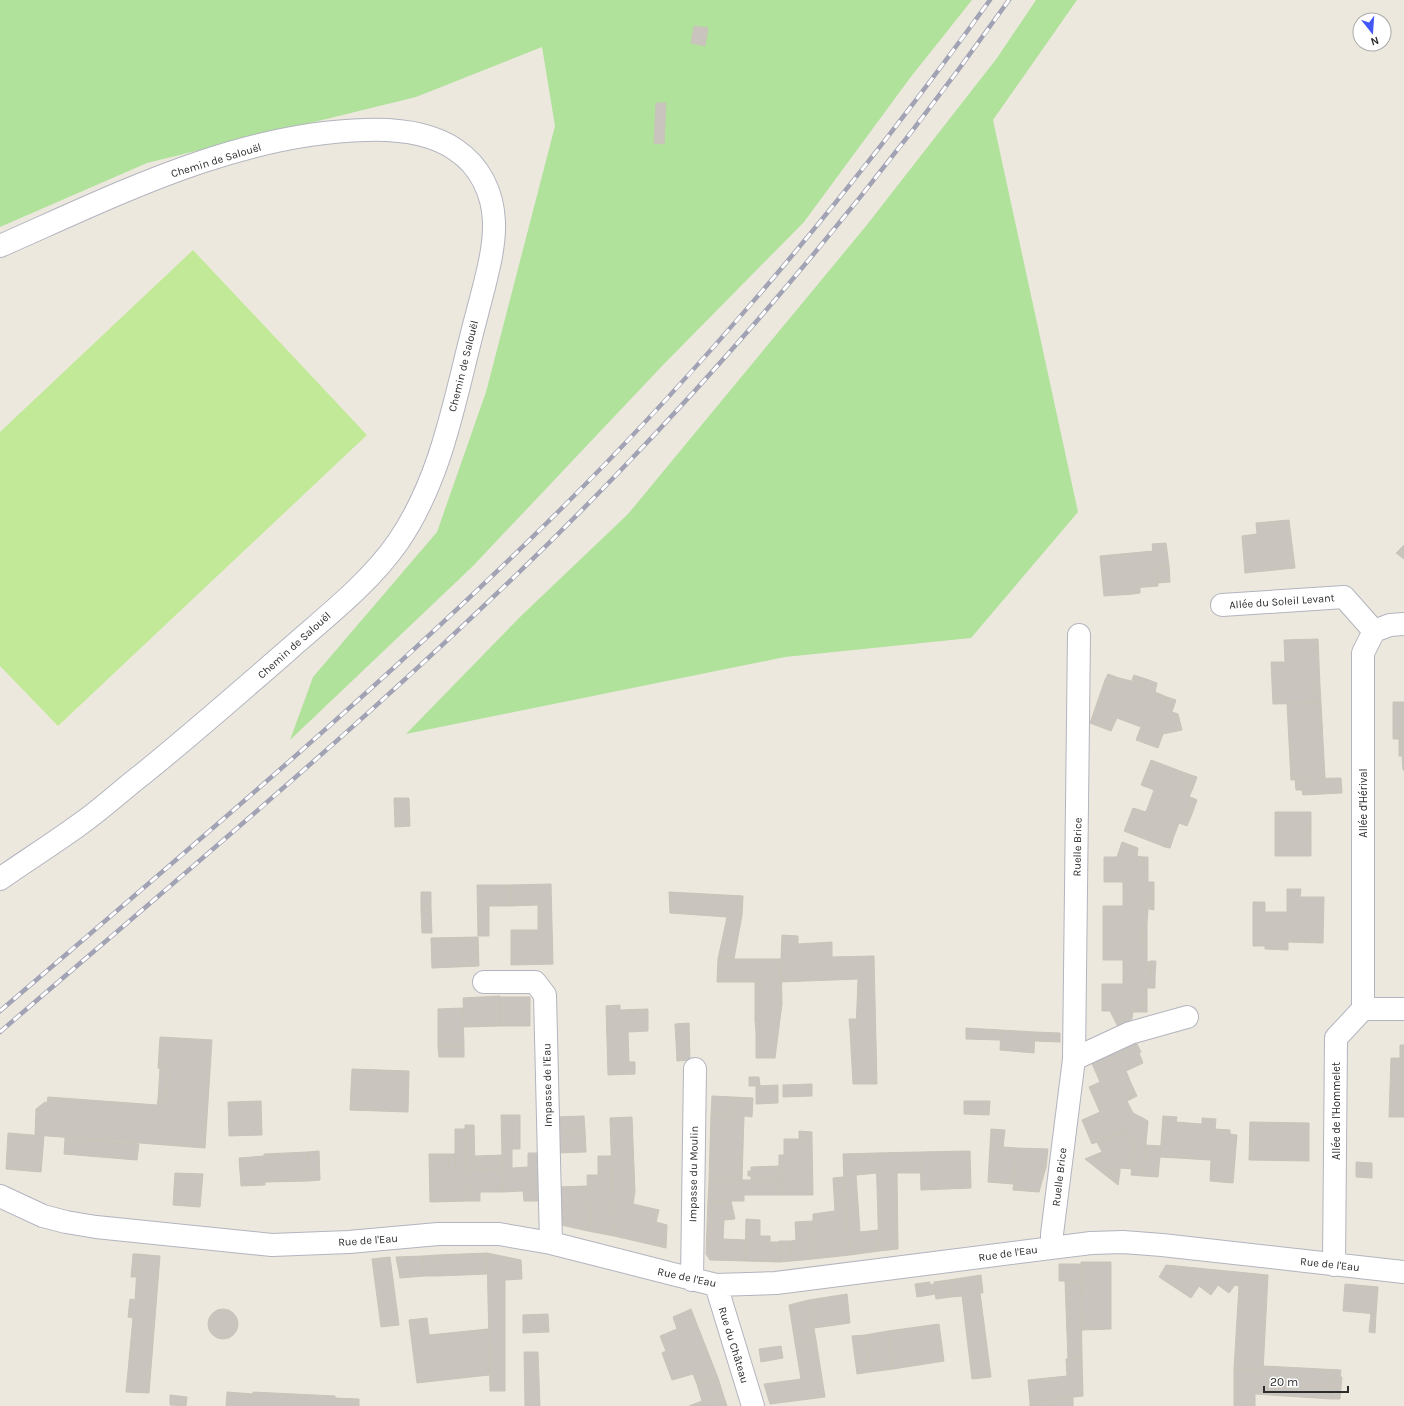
<svg xmlns="http://www.w3.org/2000/svg" width="1404" height="1406" font-family="Karla,sans-serif">
  <style>
    .green { fill: #b0e29c }
    .pitch { fill: #c2e998 }
    .building { fill: #c9c4be; stroke: #c9c4b8 }
    .lines { fill: none; stroke-linecap: round; stroke-linejoin: round }
    .minor-casing { stroke: #b2b4bf; stroke-width: 24 }
    .minor { stroke: #fff; stroke-width: 22 }
    .rail-casing { stroke: #a1a3b5; stroke-width: 4.5 }
    .rail { stroke: #fff; stroke-width: 3; stroke-dasharray: 9; stroke-linecap: butt }
    .labels { text-anchor: middle; stroke-width: 4; stroke-linejoin: round; paint-order: stroke }
    .street-label { font-size: 11px; fill: #2c2c2c; stroke: #fff }
  </style>
  <rect width="100%" height="100%" fill="#ede8de"/>
  <path class="green" d="M 0,0 L 972,0 L 910,78 L 804,222 L 663,365 L 473,566 L 290,740 L 313,677 L 437,532 L 486,392 L 555,126 L 542,47 L 416,97 L 147,163 L 0,227 Z
    M 1036,0 L 1077,0 L 993,120 L 1078,512 L 971,638 L 785,657 L 406,734 L 521,616 L 628,514 L 866,226 L 997,58 Z"/>
  <path class="pitch" d="M 193,250 L 367,435 L 58,726 L 0,666 L 0,432 Z"/>
  <path class="building" d="M 694,26 L 708,28 L 705,46 L 691,43 Z
    M 656,103 L 666,103 L 664,144 L 654,143 Z
    M 1289,520 L 1295,568 L 1245,573 L 1242,536 L 1257,534 L 1256,523 Z
    M 1166,543 L 1169,566 L 1156,567 L 1158,586 L 1132,588 L 1133,594 L 1104,596 L 1100,556 L 1153,551 L 1152,544 Z
    M 1404,545 L 1404,559 L 1396,553 Z
    M 1169,566 L 1170,582 L 1158,583 L 1156,567 Z
    M 1132,588 L 1140,588 L 1140,593 L 1133,594 Z
    M 1318,639 L 1320,686 L 1316,687 L 1317,703 L 1273,704 L 1271,662 L 1285,662 L 1284,640 Z
    M 1108,674 L 1119,678 L 1117,684 L 1105,680 Z
    M 1134,675 L 1146,679 L 1144,684 L 1132,680 Z
    M 1119,678 L 1144,684 L 1146,679 L 1157,683 L 1155,692 L 1167,697 L 1165,702 L 1174,706 L 1172,712 L 1178,714 L 1182,730 L 1163,734 L 1158,748 L 1136,740 L 1141,727 L 1117,718 L 1111,731 L 1090,723 L 1105,680 L 1117,684 Z
    M 1320,686 L 1321,703 L 1317,703 L 1316,687 Z
    M 1167,697 L 1176,700 L 1174,706 L 1165,702 Z
    M 1393,702 L 1404,702 L 1404,756 L 1399,756 L 1399,731 L 1393,731 Z
    M 1321,703 L 1325,778 L 1291,780 L 1287,704 Z
    M 1393,731 L 1399,731 L 1399,739 L 1393,739 Z
    M 1402,756 L 1404,756 L 1404,770 L 1403,770 Z
    M 1151,760 L 1191,775 L 1187,786 L 1193,788 L 1189,797 L 1193,798 L 1188,813 L 1192,814 L 1187,826 L 1179,823 L 1174,836 L 1170,833 L 1165,847 L 1124,831 L 1133,808 L 1146,812 L 1154,790 L 1141,785 Z
    M 1191,775 L 1197,777 L 1193,788 L 1187,786 Z
    M 1341,778 L 1342,793 L 1303,795 L 1302,790 L 1296,790 L 1295,779 Z
    M 394,798 L 409,798 L 410,826 L 395,827 Z
    M 1193,798 L 1197,800 L 1192,814 L 1188,813 Z
    M 1275,812 L 1311,812 L 1311,831 L 1307,831 L 1307,840 L 1311,840 L 1311,856 L 1275,856 Z
    M 1307,831 L 1311,831 L 1311,840 L 1307,840 Z
    M 1170,833 L 1174,836 L 1170,848 L 1165,847 Z
    M 1122,842 L 1138,848 L 1137,856 L 1143,857 L 1143,866 L 1148,867 L 1148,882 L 1154,882 L 1154,896 L 1149,896 L 1147,923 L 1143,923 L 1142,947 L 1147,947 L 1147,962 L 1151,961 L 1151,976 L 1155,976 L 1155,988 L 1147,988 L 1147,1001 L 1142,1001 L 1141,1012 L 1133,1012 L 1132,1019 L 1118,1027 L 1110,1011 L 1102,1011 L 1102,984 L 1123,984 L 1123,960 L 1103,960 L 1103,906 L 1123,906 L 1123,882 L 1104,882 L 1104,857 L 1117,857 Z
    M 1143,857 L 1148,857 L 1148,867 L 1143,866 Z
    M 551,884 L 553,964 L 511,965 L 511,930 L 538,930 L 538,905 L 511,906 L 510,885 Z
    M 477,885 L 510,885 L 511,906 L 489,906 L 489,936 L 478,936 Z
    M 1287,889 L 1301,889 L 1300,897 L 1324,897 L 1323,943 L 1288,942 L 1288,950 L 1265,949 L 1265,946 L 1253,946 L 1253,902 L 1265,902 L 1265,912 L 1287,912 Z
    M 421,892 L 431,892 L 431,908 L 421,909 Z
    M 669,892 L 743,896 L 742,915 L 734,959 L 718,959 L 727,917 L 670,913 Z
    M 1149,896 L 1154,896 L 1154,910 L 1149,909 Z
    M 431,908 L 432,933 L 422,933 L 421,909 Z
    M 1143,923 L 1147,923 L 1147,936 L 1143,937 Z
    M 782,935 L 798,936 L 798,944 L 832,942 L 832,957 L 874,956 L 877,1084 L 853,1084 L 850,1030 L 856,1030 L 858,979 L 780,982 Z
    M 1147,936 L 1147,947 L 1142,947 L 1143,937 Z
    M 478,937 L 479,966 L 432,968 L 431,938 Z
    M 718,959 L 781,959 L 782,1004 L 775,1058 L 756,1058 L 756,1033 L 760,1033 L 760,1020 L 755,1020 L 755,990 L 761,989 L 761,982 L 717,982 Z
    M 1151,961 L 1156,961 L 1155,976 L 1151,976 Z
    M 755,982 L 761,982 L 761,989 L 755,990 Z
    M 500,996 L 500,1026 L 464,1027 L 463,998 Z
    M 500,997 L 530,997 L 530,1026 L 500,1026 Z
    M 1142,1001 L 1147,1001 L 1147,1012 L 1141,1012 Z
    M 620,1005 L 620,1010 L 648,1009 L 648,1031 L 628,1032 L 629,1062 L 635,1062 L 635,1074 L 608,1075 L 606,1006 Z
    M 463,1008 L 464,1046 L 438,1047 L 438,1009 Z
    M 849,1019 L 857,1019 L 856,1030 L 850,1030 Z
    M 755,1020 L 760,1020 L 760,1033 L 756,1033 Z
    M 689,1023 L 690,1060 L 677,1061 L 675,1024 Z
    M 966,1028 L 1001,1030 L 1000,1040 L 966,1039 Z
    M 1001,1030 L 1035,1032 L 1034,1053 L 1000,1050 Z
    M 1035,1032 L 1060,1033 L 1060,1042 L 1035,1041 Z
    M 160,1037 L 212,1040 L 205,1148 L 35,1135 L 36,1109 L 45,1102 L 47,1103 L 48,1097 L 157,1105 L 158,1100 L 166,1101 L 169,1069 L 158,1068 Z
    M 1134,1038 L 1141,1052 L 1139,1053 L 1143,1063 L 1126,1071 L 1131,1083 L 1125,1086 L 1131,1099 L 1127,1101 L 1133,1113 L 1141,1117 L 1135,1127 L 1092,1144 L 1082,1120 L 1100,1112 L 1089,1087 L 1100,1082 L 1090,1059 Z
    M 1400,1045 L 1404,1045 L 1404,1117 L 1389,1117 L 1391,1058 L 1400,1058 Z
    M 464,1046 L 464,1057 L 439,1057 L 438,1047 Z
    M 160,1068 L 169,1069 L 166,1101 L 158,1100 Z
    M 352,1069 L 409,1071 L 408,1112 L 350,1110 Z
    M 749,1077 L 759,1077 L 760,1086 L 749,1086 Z
    M 1131,1083 L 1137,1096 L 1131,1099 L 1125,1086 Z
    M 812,1084 L 812,1096 L 783,1097 L 783,1085 Z
    M 778,1085 L 778,1103 L 756,1104 L 756,1086 Z
    M 712,1096 L 733,1097 L 732,1115 L 711,1114 Z
    M 733,1097 L 753,1098 L 752,1117 L 744,1116 L 742,1180 L 709,1180 L 711,1114 L 732,1115 Z
    M 261,1101 L 262,1135 L 229,1136 L 228,1102 Z
    M 964,1101 L 990,1101 L 989,1115 L 964,1114 Z
    M 501,1115 L 512,1115 L 512,1168 L 528,1167 L 528,1153 L 537,1153 L 538,1201 L 524,1201 L 523,1191 L 503,1192 Z
    M 512,1115 L 520,1115 L 520,1149 L 512,1149 Z
    M 584,1116 L 585,1131 L 556,1131 L 555,1117 Z
    M 1163,1116 L 1177,1117 L 1176,1122 L 1202,1124 L 1202,1118 L 1216,1119 L 1215,1129 L 1230,1130 L 1230,1134 L 1237,1135 L 1233,1183 L 1210,1181 L 1211,1160 L 1160,1157 Z
    M 632,1117 L 635,1192 L 633,1204 L 659,1210 L 656,1222 L 667,1225 L 666,1248 L 614,1236 L 610,1118 Z
    M 1141,1117 L 1148,1121 L 1143,1176 L 1131,1175 L 1135,1140 L 1123,1132 L 1135,1127 Z
    M 1250,1122 L 1309,1123 L 1309,1161 L 1249,1160 Z
    M 465,1125 L 474,1125 L 475,1169 L 502,1168 L 503,1192 L 480,1192 L 480,1201 L 467,1201 Z
    M 455,1129 L 466,1129 L 467,1201 L 430,1202 L 429,1154 L 448,1154 L 448,1168 L 455,1168 Z
    M 991,1129 L 1005,1130 L 1003,1147 L 1017,1148 L 1013,1184 L 988,1182 Z
    M 556,1131 L 585,1131 L 586,1152 L 556,1153 Z
    M 799,1131 L 812,1132 L 812,1139 L 799,1139 Z
    M 1123,1132 L 1135,1140 L 1132,1169 L 1120,1168 L 1120,1172 L 1109,1172 L 1100,1163 L 1097,1154 L 1102,1152 L 1097,1142 Z
    M 8,1133 L 44,1136 L 41,1172 L 6,1169 Z
    M 65,1138 L 139,1144 L 137,1160 L 64,1154 Z
    M 784,1139 L 812,1139 L 813,1195 L 779,1195 L 779,1155 L 784,1155 Z
    M 1145,1145 L 1161,1146 L 1158,1177 L 1143,1176 Z
    M 1017,1148 L 1048,1149 L 1046,1167 L 1039,1192 L 1013,1190 Z
    M 319,1151 L 320,1180 L 309,1181 L 308,1152 Z
    M 970,1151 L 971,1188 L 921,1190 L 920,1152 Z
    M 308,1152 L 309,1181 L 265,1182 L 265,1185 L 241,1186 L 239,1158 L 264,1156 L 264,1154 Z
    M 920,1152 L 920,1173 L 897,1173 L 898,1249 L 879,1251 L 876,1153 Z
    M 876,1153 L 877,1173 L 856,1175 L 860,1232 L 878,1230 L 879,1251 L 850,1255 L 845,1210 L 843,1154 Z
    M 448,1154 L 455,1154 L 455,1168 L 448,1168 Z
    M 1097,1154 L 1100,1163 L 1109,1172 L 1120,1172 L 1118,1185 L 1085,1159 Z
    M 502,1155 L 502,1168 L 475,1169 L 475,1156 Z
    M 598,1156 L 611,1156 L 614,1236 L 588,1231 L 592,1208 L 588,1207 L 587,1175 L 598,1175 Z
    M 1356,1162 L 1372,1163 L 1372,1178 L 1356,1177 Z
    M 779,1166 L 779,1180 L 751,1180 L 751,1176 L 748,1176 L 748,1171 L 751,1171 L 751,1167 Z
    M 175,1173 L 203,1174 L 200,1207 L 173,1205 Z
    M 843,1177 L 850,1255 L 813,1259 L 813,1214 L 835,1211 L 833,1178 Z
    M 709,1180 L 744,1180 L 744,1201 L 708,1201 Z
    M 744,1180 L 779,1180 L 779,1195 L 744,1195 Z
    M 587,1186 L 588,1207 L 592,1208 L 588,1231 L 557,1224 L 556,1187 Z
    M 708,1201 L 731,1201 L 735,1219 L 724,1220 L 723,1239 L 746,1240 L 745,1261 L 710,1260 L 706,1254 Z
    M 746,1219 L 760,1220 L 760,1236 L 770,1236 L 770,1242 L 779,1242 L 779,1262 L 745,1261 Z
    M 813,1221 L 813,1259 L 791,1261 L 791,1241 L 796,1240 L 795,1222 Z
    M 779,1241 L 791,1241 L 791,1261 L 779,1262 Z
    M 487,1253 L 521,1260 L 522,1279 L 505,1280 L 505,1391 L 490,1391 Z
    M 487,1253 L 487,1274 L 438,1276 L 437,1255 Z
    M 133,1254 L 138,1254 L 136,1277 L 131,1277 Z
    M 138,1254 L 160,1256 L 149,1393 L 126,1392 L 133,1318 L 128,1317 L 130,1299 L 135,1300 Z
    M 437,1255 L 438,1276 L 424,1276 L 423,1256 Z
    M 423,1256 L 424,1276 L 400,1278 L 396,1257 Z
    M 390,1257 L 399,1325 L 381,1327 L 372,1259 Z
    M 1081,1262 L 1111,1262 L 1111,1329 L 1082,1330 Z
    M 1059,1264 L 1081,1264 L 1081,1281 L 1059,1281 Z
    M 1166,1265 L 1268,1275 L 1263,1371 L 1234,1369 L 1239,1286 L 1235,1285 L 1229,1293 L 1218,1285 L 1211,1295 L 1199,1286 L 1191,1298 L 1159,1277 Z
    M 981,1275 L 983,1293 L 980,1293 L 991,1377 L 972,1379 L 962,1296 L 951,1297 L 949,1280 Z
    M 949,1280 L 951,1297 L 936,1299 L 934,1282 Z
    M 1065,1281 L 1081,1281 L 1082,1358 L 1068,1359 Z
    M 930,1282 L 930,1285 L 934,1284 L 936,1294 L 917,1297 L 915,1284 Z
    M 1345,1284 L 1378,1287 L 1376,1314 L 1343,1311 Z
    M 847,1294 L 850,1323 L 814,1328 L 809,1300 Z
    M 809,1300 L 816,1340 L 795,1343 L 789,1305 Z
    M208 1324a15 15 0 1 1 30 0a15 15 0 1 1-30 0Z
    M 691,1309 L 718,1378 L 697,1384 L 693,1374 L 672,1380 L 662,1353 L 666,1351 L 660,1336 L 677,1329 L 673,1317 Z
    M 1371,1313 L 1376,1314 L 1375,1333 L 1369,1332 Z
    M 548,1314 L 549,1332 L 523,1333 L 523,1315 Z
    M 427,1318 L 429,1335 L 488,1329 L 489,1375 L 417,1383 L 409,1320 Z
    M 939,1324 L 944,1361 L 893,1369 L 888,1331 Z
    M 888,1331 L 893,1369 L 870,1372 L 865,1335 Z
    M 865,1335 L 870,1372 L 857,1374 L 852,1336 Z
    M 816,1340 L 825,1397 L 770,1404 L 764,1384 L 801,1379 L 795,1343 Z
    M 781,1346 L 783,1358 L 761,1362 L 759,1349 Z
    M 524,1352 L 538,1352 L 540,1406 L 525,1406 Z
    M 1082,1358 L 1083,1396 L 1030,1402 L 1028,1380 L 1067,1376 L 1066,1359 Z
    M 1263,1366 L 1341,1370 L 1340,1377 L 1332,1377 L 1331,1399 L 1255,1394 L 1255,1406 L 1234,1406 L 1234,1369 L 1263,1371 Z
    M 1332,1377 L 1342,1377 L 1340,1399 L 1331,1399 Z
    M 718,1378 L 723,1394 L 702,1401 L 697,1384 Z
    M 227,1392 L 253,1394 L 253,1392 L 335,1396 L 335,1398 L 359,1399 L 359,1406 L 226,1406 Z
    M 723,1394 L 727,1406 L 689,1406 L 702,1401 Z
    M 170,1395 L 187,1397 L 186,1406 L 170,1405 Z
    M 1073,1398 L 1073,1406 L 1030,1406 L 1030,1402 Z"/>
  <g class="lines">
    <defs>
      <path id="minor" d="M 0,246 C 116,195 237,133 366,130 C 396,129 430,132 456,150 C 480,166 493,193 494,222 C 495,251 484,286 477,314 C 456,391 444,475 398,542 C 368,585 324,618 286,652 C 239,693 192,734 144,773 C 123,789 104,807 83,822 C 56,842 27,860 0,879
        M 1222,605 L 1344,597 L 1374,631
        M 484,982 L 535,982 L 545,995 L 551,1243
        M 1363,1009 L 1363,653 L 1374,631 L 1390,625 L 1404,624
        M 1074,1059 L 1130,1033 L 1187,1017
        M 0,1196 L 43,1216 L 66,1222 L 96,1227 L 272,1245 L 349,1242 L 438,1234 L 499,1234 L 551,1243 L 716,1285 L 776,1283 L 1091,1243 L 1123,1242 L 1162,1245 L 1404,1272
        M 1052,1247 L 1052,1234 L 1074,1059 L 1079,635
        M 1334,1265 L 1336,1038 L 1363,1009 L 1404,1009
        M 692,1280 L 695,1069
        M 716,1285 L 753,1406"/>
    </defs>
    <use href="#minor" class="minor-casing"/>
    <use href="#minor" class="minor"/>
    <defs>
      <path id="rail" d="M 0,1011 C 191,847 384,685 563,507 C 719,351 861,179 990,0
        M 0,1032 C 211,850 427,672 620,471 C 761,324 891,166 1009,0"/>
    </defs>
    <use href="#rail" class="rail-casing"/>
    <use href="#rail" class="rail"/>
  </g>
  <g class="labels">
    <g class="street-label">
      <text transform="translate(216 160) rotate(-17)" y="4">Chemin de Salouël</text>
      <text transform="translate(463 366) rotate(-76)" y="4">Chemin de Salouël</text>
      <text transform="translate(1282 601) rotate(-4)" y="4">Allée du Soleil Levant</text>
      <text transform="translate(294 645) rotate(-42)" y="4">Chemin de Salouël</text>
      <text transform="translate(1363 803) rotate(-90)" y="4">Allée d'Hérival</text>
      <text transform="translate(1077 847) rotate(-89)" y="4">Ruelle Brice</text>
      <text transform="translate(547 1085) rotate(-91)" y="4">Impasse de l'Eau</text>
      <text transform="translate(1336 1111) rotate(-90)" y="4">Allée de l'Hommelet</text>
      <text transform="translate(693 1174) rotate(-89)" y="4">Impasse du Moulin</text>
      <text transform="translate(1059 1177) rotate(-83)" y="4">Ruelle Brice</text>
      <text transform="translate(368 1240) rotate(-4)" y="4">Rue de l'Eau</text>
      <text transform="translate(1008 1253) rotate(-8)" y="4">Rue de l'Eau</text>
      <text transform="translate(1330 1264) rotate(6)" y="4">Rue de l'Eau</text>
      <text transform="translate(687 1277) rotate(12)" y="4">Rue de l'Eau</text>
      <text transform="translate(734 1345) rotate(73)" y="4">Rue du Château</text>
    </g>
  </g>
  <g transform="translate(1372 32) rotate(163)"><circle r="19" fill="#ffffff" stroke="#ababab"/>
  <path d="M0-3L7 15L0 10L-7 15Z" fill="#4258f6"/>
  <text y="-6" font-size="11" font-weight="bold" text-anchor="middle" fill="#2c2c2c">N</text>
  </g>
  <path d="M1264 1386v6h84v-6" fill="none" stroke="#2c2c2c" stroke-width="2"/>
  <text x="1270" y="1386" font-size="12" fill="#2c2c2c" stroke="#ffffff" stroke-width="3" paint-order="stroke">20 m</text>
</svg>
